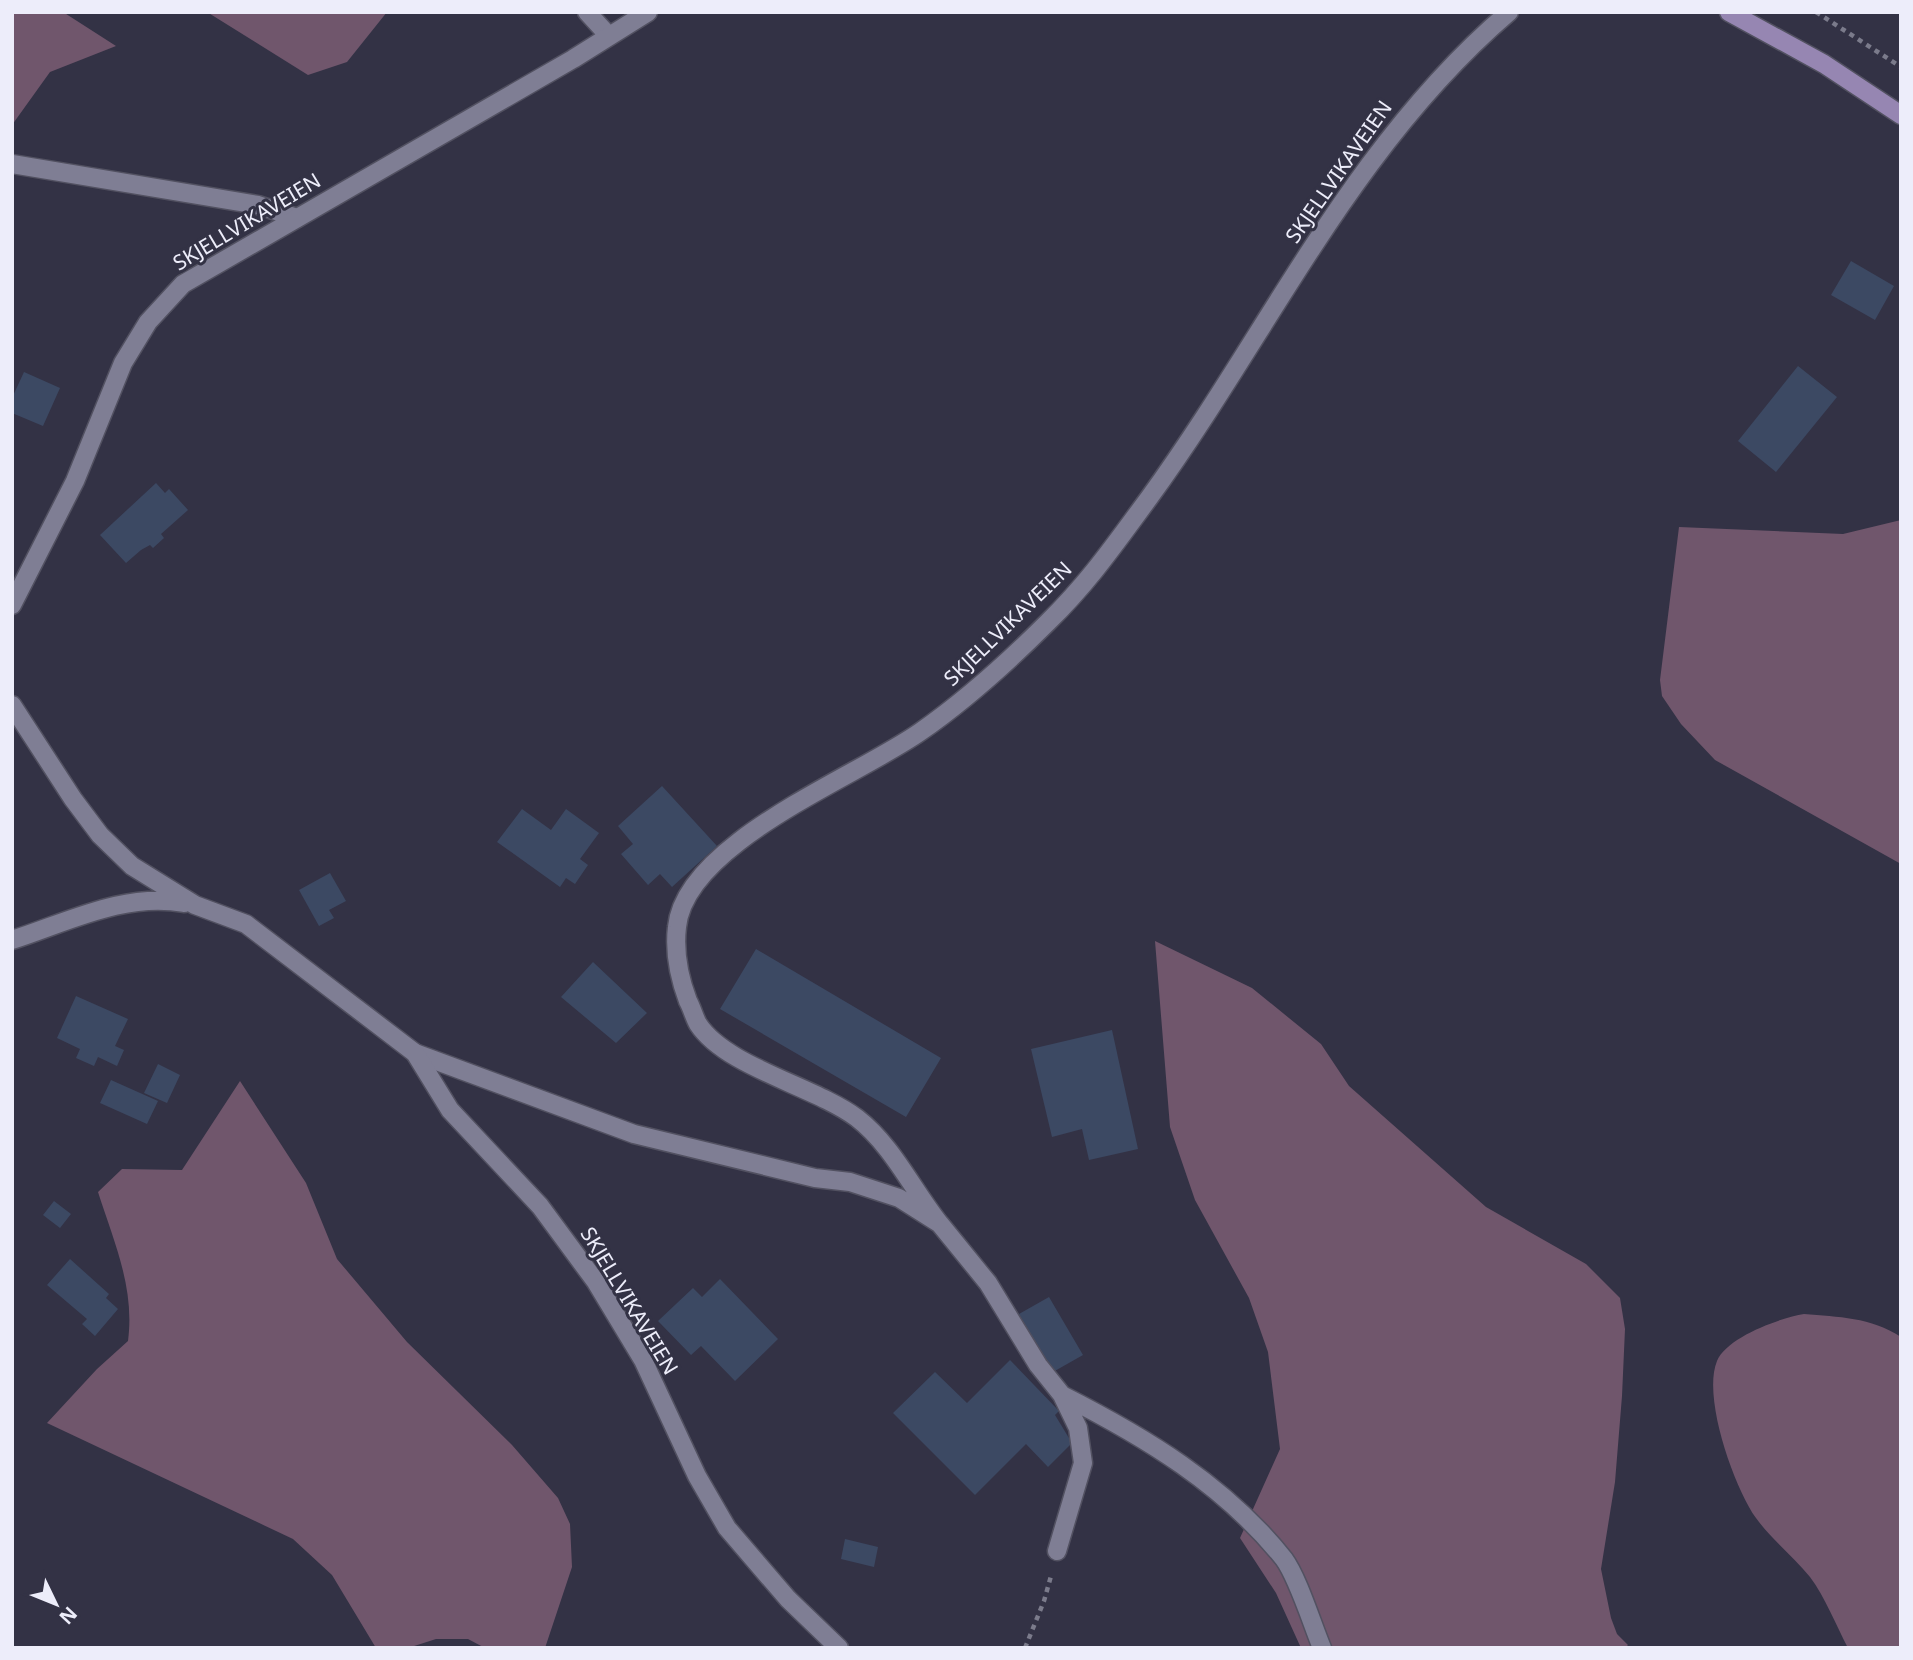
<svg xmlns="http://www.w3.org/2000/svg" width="1913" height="1660" font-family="'Noto Sans',sans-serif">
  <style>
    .forest { fill: #70566c }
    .building { fill: #3c4963 }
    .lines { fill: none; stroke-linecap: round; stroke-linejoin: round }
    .service-casing { stroke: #525161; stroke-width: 21 }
    .minor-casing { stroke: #525161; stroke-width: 21 }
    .secondary-casing { stroke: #525161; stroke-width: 21 }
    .path { stroke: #7b7b8b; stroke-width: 4.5; stroke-dasharray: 5 5; stroke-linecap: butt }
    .service { stroke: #7f7e94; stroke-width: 18 }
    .minor { stroke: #7f7e94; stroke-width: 18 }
    .secondary { stroke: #9686b2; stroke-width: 18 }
    .labels { text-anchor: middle; stroke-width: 6; stroke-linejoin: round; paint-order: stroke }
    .street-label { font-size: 21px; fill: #ededfa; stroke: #333245 }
  </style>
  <rect width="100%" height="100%" fill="#333245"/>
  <path class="forest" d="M 12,12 L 63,12 L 116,46 L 50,72 L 12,125 Z
    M 207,12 L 387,12 L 347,62 L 308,75 Z
    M 1901,520 L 1901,864 L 1715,760 L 1681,724 L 1662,696 L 1660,680 L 1679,527 L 1843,534 Z
    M 1155,941 L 1252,988 L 1321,1044 L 1349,1086 L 1486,1207 L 1586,1264 L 1620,1298 L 1625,1329 L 1622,1396 L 1615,1482 L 1601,1569 L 1611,1618 L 1617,1634 L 1628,1645 L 1625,1648 L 1301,1648 L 1276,1593 L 1240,1538 L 1280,1449 L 1268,1352 L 1249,1298 L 1195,1200 L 1170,1127 Z
    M 240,1081 L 306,1183 L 337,1259 L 407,1342 L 512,1445 L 558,1498 L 570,1524 L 572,1567 L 545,1648 L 485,1648 L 468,1639 L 436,1639 L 408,1648 L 376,1648 L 332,1575 L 293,1539 L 47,1423 L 97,1369 L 128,1341 C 135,1288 114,1242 98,1192 L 122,1169 L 182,1170 Z
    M 1804,1314 C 1838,1317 1871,1317 1901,1337 L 1901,1648 L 1848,1648 C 1836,1625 1825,1597 1810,1577 C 1793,1556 1771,1539 1756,1518 C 1734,1487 1702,1397 1717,1361 C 1727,1337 1780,1318 1804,1314 Z"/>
  <path class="building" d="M 1851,261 L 1894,286 L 1875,320 L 1831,295 Z
    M 1798,366 L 1837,397 L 1776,472 L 1738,441 Z
    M 24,372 L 60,388 L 43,426 L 12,413 L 12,398 Z
    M 156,483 L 165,493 L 169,489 L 188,510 L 161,534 L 164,538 L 153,548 L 150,545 L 141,550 L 126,563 L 100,535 Z
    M 662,786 L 717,846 L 672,887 L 660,874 L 648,885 L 621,854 L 633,844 L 618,826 Z
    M 522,809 L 551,830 L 566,809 L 599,833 L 580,859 L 588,865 L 575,884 L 566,878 L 560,887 L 497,842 Z
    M 330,873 L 346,901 L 329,910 L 334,918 L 319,926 L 299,890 Z
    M 756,949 L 941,1058 L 906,1117 L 720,1009 Z
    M 593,962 L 647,1013 L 616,1043 L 561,997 Z
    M 76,996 L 128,1019 L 115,1046 L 124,1050 L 117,1066 L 98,1057 L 94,1066 L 76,1058 L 80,1049 L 57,1038 Z
    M 1112,1030 L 1138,1149 L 1089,1160 L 1082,1129 L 1052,1137 L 1031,1049 Z
    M 158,1064 L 180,1075 L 167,1103 L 144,1093 Z
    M 111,1080 L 158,1101 L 147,1124 L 100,1103 Z
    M 54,1201 L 71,1214 L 60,1228 L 43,1215 Z
    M 70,1259 L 109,1294 L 106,1298 L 118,1309 L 95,1336 L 82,1324 L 87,1319 L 47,1285 Z
    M 720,1279 L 778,1339 L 735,1381 L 701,1346 L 691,1355 L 658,1321 L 693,1288 L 702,1297 Z
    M 1049,1297 L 1083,1355 L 1053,1372 L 1019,1314 Z
    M 1010,1360 L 1059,1411 L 1055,1415 L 1072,1443 L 1048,1467 L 1026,1444 L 975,1495 L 893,1413 L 935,1372 L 967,1403 Z
    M 845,1539 L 878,1547 L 874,1567 L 841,1559 Z"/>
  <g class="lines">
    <defs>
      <path id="service" d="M 587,12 L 608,35
        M 12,164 L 258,205 L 297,218
        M 415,1053 L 634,1134 L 815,1178 L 850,1182 L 899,1198 L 940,1224 L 988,1283 L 1038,1365 L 1062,1395 L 1078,1428 L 1083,1463 L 1057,1551
        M 940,1224 C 912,1189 893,1146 857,1118 C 814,1086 726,1067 698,1024 C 694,1017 692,1008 688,1001 C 679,977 674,952 677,927 C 685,843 856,777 920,732 C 966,700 1008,662 1048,622 C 1089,582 1115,544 1149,498 C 1269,333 1351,147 1509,12
        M 1062,1395 C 1145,1437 1225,1485 1284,1559 C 1298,1578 1312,1624 1322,1648"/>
      <path id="minor" d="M 12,605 L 75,481 L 123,363 L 148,322 L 183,284 L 573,59 L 648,12
        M 12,705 L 73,799 L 100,835 L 132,866 L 195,905 L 246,924 L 415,1053 L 450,1110 L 540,1206 L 596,1282 L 643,1360 L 697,1476 L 727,1528 L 788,1599 L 839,1648
        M 12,940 C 68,922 125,892 184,903"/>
      <path id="secondary" d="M 1729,12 L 1824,64 L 1901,115"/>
    </defs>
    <use href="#service" class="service-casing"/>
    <use href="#minor" class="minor-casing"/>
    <use href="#secondary" class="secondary-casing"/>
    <path class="path" d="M 1816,12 L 1901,67
      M 1025,1648 L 1044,1601 L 1051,1576"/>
    <use href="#service" class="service"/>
    <use href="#minor" class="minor"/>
    <use href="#secondary" class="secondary"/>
  </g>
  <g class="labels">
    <g class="street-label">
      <text transform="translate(1339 172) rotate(-55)" y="7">SKJELLVIKAVEIEN</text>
      <text transform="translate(247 222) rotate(-31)" y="7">SKJELLVIKAVEIEN</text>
      <text transform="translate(1008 624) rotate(-44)" y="7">SKJELLVIKAVEIEN</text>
      <text transform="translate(629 1301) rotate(59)" y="7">SKJELLVIKAVEIEN</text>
    </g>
  </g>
  <rect width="1913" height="1660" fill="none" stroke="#ededfa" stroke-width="28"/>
  <g transform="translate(56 1604) rotate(133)" stroke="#333245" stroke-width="5" paint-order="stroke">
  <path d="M0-5L12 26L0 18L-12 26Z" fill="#ededfa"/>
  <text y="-10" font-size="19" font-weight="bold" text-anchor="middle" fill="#ededfa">N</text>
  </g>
</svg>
